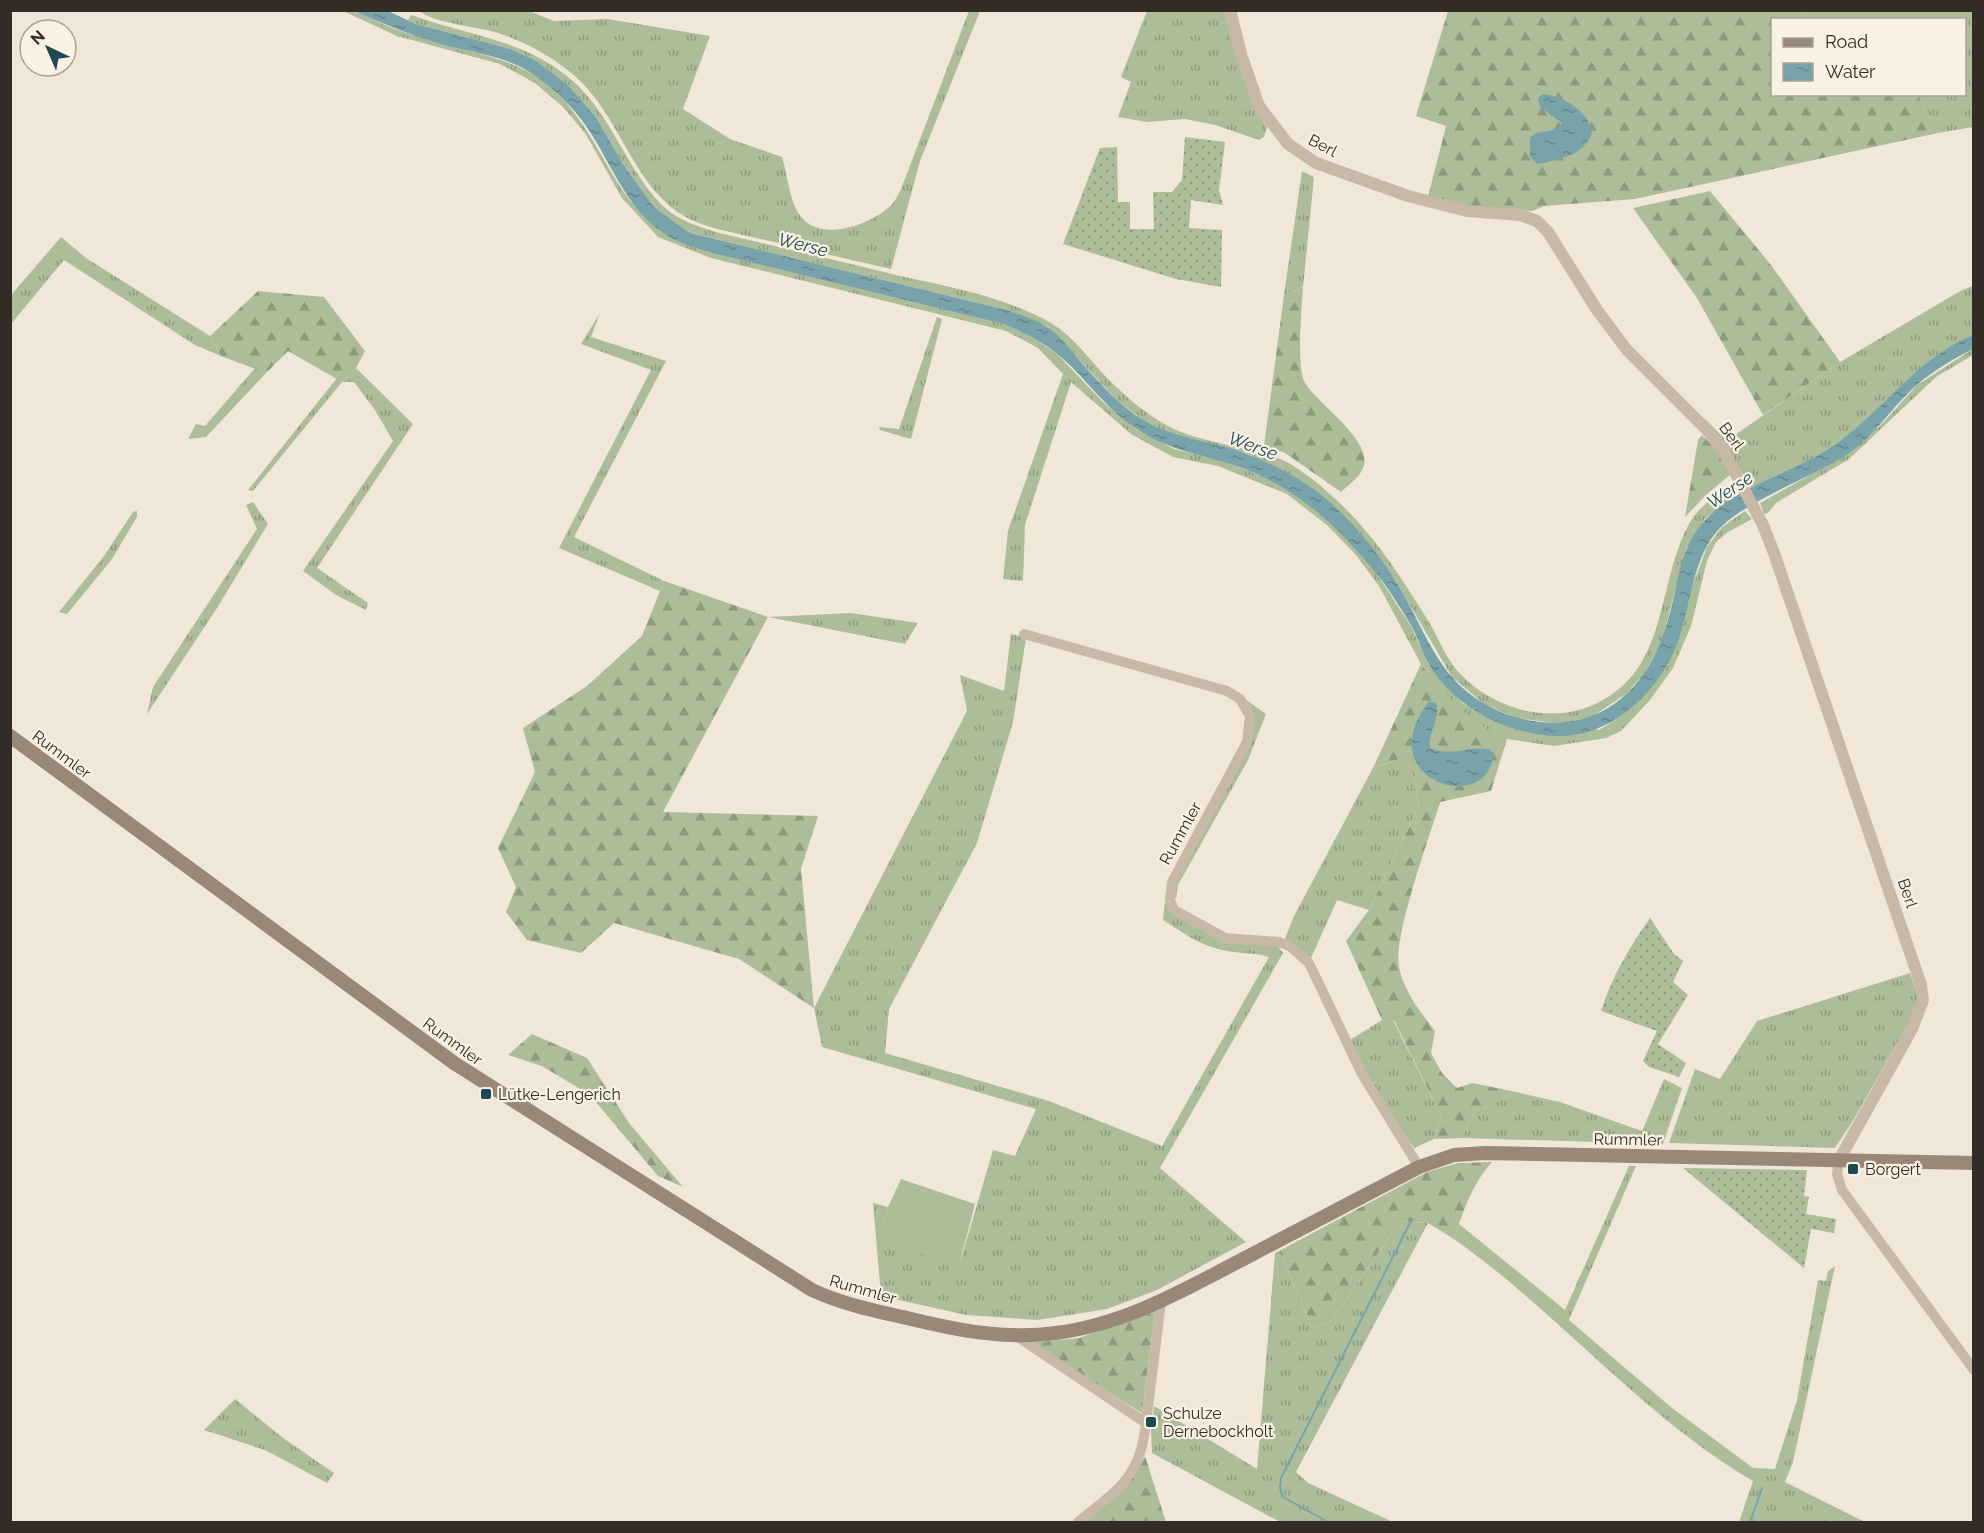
<svg xmlns="http://www.w3.org/2000/svg" width="1984" height="1533" font-family="Raleway,sans-serif">
  <style>
    .grass { fill: url(#grass-tufts) }
    .forest { fill: url(#forest-firs) }
    .garden { fill: url(#garden-dots) }
    .pitch { fill: #adbd99 }
    .water { fill: url(#water-ripples) }
    .lines { fill: none; stroke-linecap: round; stroke-linejoin: round }
    .stream { stroke: #79a3ab; stroke-width: 2 }
    .minor { stroke: #c7b9a5; stroke-width: 10 }
    .tertiary { stroke: #c7b9a5; stroke-width: 12 }
    .secondary { stroke: #9a8877; stroke-width: 14 }
    .poi-dot { fill: #1e4852; stroke: #f8f1e4; stroke-width: 2 }
    .labels { text-anchor: middle; stroke-width: 4.5; stroke-linejoin: round; paint-order: stroke }
    .street-label { font-size: 16px; fill: #332c26; stroke: #f8f1e4 }
    .poi-label { font-size: 16px; fill: #332c26; stroke: #f8f1e4; text-anchor: start }
    .water-label { font-size: 18px; font-style: italic; fill: #1e4852; stroke: #f8f1e4 }
  </style>
  <defs>
    <pattern id="grass-tufts" width="24" height="20" patternUnits="userSpaceOnUse" patternTransform="scale(1.5)"><rect width="24" height="20" fill="#adbd99"/><path d="M3 7l-1-3M5 7V3M7 7l1-3M15 17l-1-3M17 17v-4M19 17l1-3" fill="none" stroke="#8d9a7d"/></pattern>
    <pattern id="forest-firs" width="22" height="20" patternUnits="userSpaceOnUse" patternTransform="scale(1.5)"><rect width="22" height="20" fill="#adbd99"/><path d="M5 1l3.5 6h-7zM16 11l3.5 6h-7z" fill="#8d9a7d"/></pattern>
    <pattern id="garden-dots" width="8" height="8" patternUnits="userSpaceOnUse" patternTransform="scale(1.5)"><rect width="8" height="8" fill="#adbd99"/><path d="M2 2h.1M6 6h.1" fill="none" stroke="#8d9a7d" stroke-width="1.8" stroke-linecap="round"/></pattern>
    <pattern id="water-ripples" width="26" height="14" patternUnits="userSpaceOnUse" patternTransform="scale(1.5)"><rect width="26" height="14" fill="#79a3ab"/><path d="M2 4q2-2 4 0t4 0M15 11q2-2 4 0t4 0" fill="none" stroke="#64858b"/></pattern>
  </defs>
  <rect width="100%" height="100%" fill="#f0e7d8"/>
  <path class="grass" d="M 343,11 C 361,10 373,21 390,27 C 402,32 416,36 429,40 C 464,51 500,55 532,74 C 576,100 595,147 621,188 C 632,205 646,218 661,232 L 1004,324 L 1032,337 L 1057,354 L 1104,403 L 1136,429 L 1174,449 L 1220,460 L 1276,481 L 1314,508 L 1339,529 L 1375,571 L 1412,628 L 1428,664 L 1445,685 L 1463,703 L 1483,715 L 1599,730 L 1618,718 L 1657,680 L 1707,547 L 1722,527 L 1745,511 L 1752,519 L 1728,532 L 1716,542 L 1707,561 L 1691,626 L 1673,668 L 1650,700 L 1621,731 L 1606,738 L 1554,746 L 1507,739 L 1486,730 L 1458,708 L 1438,686 L 1421,664 L 1379,586 L 1356,555 L 1328,526 L 1287,494 L 1218,466 L 1173,457 L 1131,434 L 1071,382 L 1025,525 L 1023,581 L 1003,579 L 1008,531 L 1063,374 L 1038,348 L 1006,331 L 711,258 L 658,237 L 622,198 L 585,133 L 563,107 L 535,83 L 500,64 L 397,36 Z
    M 419,11 L 529,11 L 554,21 L 608,19 L 710,36 L 683,109 L 730,139 L 782,157 C 787,173 789,196 797,211 C 815,244 866,227 888,208 C 894,204 898,195 901,189 L 969,11 L 980,11 L 920,161 L 891,269 L 717,229 C 704,225 691,221 679,213 C 632,181 619,116 577,78 C 555,58 526,42 498,33 C 475,26 437,24 419,11 Z
    M 1147,11 L 1225,11 L 1259,115 L 1267,127 L 1264,137 L 1259,140 L 1215,125 L 1185,119 L 1147,122 L 1118,117 L 1131,82 L 1121,77 Z
    M 1800,11 L 1973,11 L 1973,127 L 1938,133 L 1918,95 L 1964,94 L 1964,20 L 1855,19 L 1855,17 L 1849,19 L 1802,19 Z
    M 411,15 C 469,36 525,39 574,82 C 613,117 627,172 665,208 C 679,221 701,227 719,233 C 779,247 839,261 900,276 C 951,287 1005,297 1051,323 C 1074,337 1089,359 1107,378 C 1126,397 1147,415 1170,427 C 1203,443 1243,446 1278,458 C 1296,465 1318,483 1332,496 C 1372,531 1401,577 1429,622 C 1438,637 1444,654 1455,668 C 1486,706 1546,726 1593,705 C 1670,671 1655,587 1689,524 C 1698,507 1717,495 1732,484 L 1736,495 L 1706,518 L 1686,549 L 1662,641 L 1644,674 L 1626,694 L 1593,716 L 1569,722 L 1554,723 L 1517,718 L 1484,704 L 1452,677 L 1394,578 L 1333,505 L 1249,454 L 1174,435 L 1144,421 L 1118,401 L 1048,327 L 1011,311 L 690,233 L 654,207 L 623,164 L 596,117 L 568,85 L 535,60 L 511,49 L 416,24 L 408,20 Z
    M 1302,171 L 1314,177 L 1303,287 L 1284,295 Z
    M 61,237 L 86,258 L 210,336 L 221,356 L 195,345 L 64,260 L 11,324 L 11,295 Z
    M 1973,286 L 1973,335 C 1927,354 1895,394 1859,427 C 1828,455 1789,472 1751,488 L 1724,443 L 1703,421 L 1705,419 L 1732,446 L 1732,437 L 1840,362 L 1962,290 Z
    M 600,313 L 591,337 L 666,361 L 574,537 L 664,581 L 660,591 L 559,548 L 651,370 L 581,344 Z
    M 937,317 L 942,319 L 911,439 L 880,430 L 879,427 L 899,429 Z
    M 1973,349 L 1973,355 L 1936,377 L 1849,459 L 1776,503 L 1768,513 L 1764,514 L 1760,503 L 1808,476 L 1879,427 L 1917,385 Z
    M 255,368 L 266,373 L 206,437 L 188,439 L 196,424 L 205,426 Z
    M 356,368 L 413,424 L 317,568 L 368,603 L 366,610 L 336,595 L 303,571 L 393,441 L 375,410 L 354,382 L 342,382 L 253,491 L 248,490 L 337,378 L 342,382 Z
    M 253,502 L 268,524 L 217,608 L 147,714 L 153,687 L 257,529 L 246,505 Z
    M 137,511 L 137,517 L 112,559 L 67,614 L 59,612 L 104,556 L 133,512 Z
    M 851,613 L 918,623 L 905,644 L 768,617 Z
    M 1011,634 L 1026,638 L 1013,722 L 977,843 L 889,1009 L 885,1053 L 1049,1101 L 1162,1146 L 1269,957 C 1254,952 1238,954 1222,950 C 1199,945 1182,932 1163,920 L 1165,902 L 1228,942 L 1277,945 L 1283,953 L 1160,1168 L 1246,1242 L 1157,1290 L 1107,1309 L 1038,1320 L 966,1315 L 881,1296 L 873,1203 L 888,1207 L 882,1230 L 959,1266 L 993,1150 L 1015,1156 L 1036,1109 L 822,1047 L 814,1008 L 967,711 L 960,675 L 1004,691 Z
    M 1242,697 L 1266,714 L 1248,760 L 1178,885 L 1176,898 L 1173,894 L 1175,883 L 1251,738 Z
    M 1400,759 L 1411,766 L 1419,805 L 1369,910 L 1337,900 L 1311,958 L 1285,939 L 1294,916 L 1373,768 Z
    M 1910,973 L 1918,995 L 1916,1010 L 1854,1119 L 1835,1148 L 1669,1143 L 1695,1069 L 1720,1079 L 1757,1021 Z
    M 1382,1020 L 1393,1020 L 1441,1116 L 1434,1139 L 1414,1148 L 1377,1095 L 1350,1040 Z
    M 1664,1079 L 1682,1088 L 1663,1144 L 1462,1138 L 1474,1113 L 1505,1098 L 1511,1091 L 1560,1102 L 1642,1131 Z
    M 1629,1166 L 1636,1166 L 1569,1320 L 1672,1408 L 1753,1468 L 1775,1469 L 1797,1400 L 1818,1280 L 1826,1281 L 1828,1271 L 1835,1266 L 1793,1462 L 1785,1482 L 1865,1522 L 1739,1522 L 1753,1481 C 1642,1416 1559,1313 1454,1239 L 1459,1224 L 1565,1310 Z
    M 1400,1221 L 1428,1223 L 1296,1472 L 1308,1483 L 1393,1522 L 1280,1522 L 1152,1453 L 1151,1431 L 1154,1406 L 1257,1469 L 1275,1253 L 1279,1251 L 1312,1327 L 1332,1321 Z
    M 235,1399 L 283,1438 L 334,1473 L 327,1483 L 265,1450 L 204,1430 Z"/>
  <path class="forest" d="M 1800,10 L 1802,19 L 1772,20 L 1772,94 L 1918,95 L 1938,133 L 1635,199 L 1544,206 L 1532,211 L 1453,206 L 1428,197 L 1446,126 L 1416,116 L 1448,11 Z
    M 1710,191 L 1771,265 L 1840,362 L 1763,415 L 1697,298 L 1633,208 Z
    M 1303,287 C 1302,306 1296,368 1305,383 C 1318,405 1380,445 1361,472 C 1356,480 1347,486 1341,492 L 1285,453 L 1264,446 L 1284,295 Z
    M 258,291 L 324,297 L 365,351 L 356,368 L 342,382 L 288,351 L 266,373 L 221,356 L 210,336 Z
    M 1702,435 L 1717,450 L 1731,474 L 1706,495 L 1685,517 L 1698,440 Z
    M 664,581 L 768,617 L 663,812 L 818,816 L 801,869 L 814,1008 L 739,959 L 614,923 L 581,953 L 527,940 L 506,912 L 516,887 L 498,848 L 535,772 L 523,728 L 587,686 L 642,636 Z
    M 1421,664 C 1446,696 1470,723 1507,739 L 1491,791 L 1440,802 C 1430,836 1393,936 1399,967 C 1404,992 1420,1011 1435,1031 L 1431,1053 L 1442,1073 L 1457,1088 L 1473,1083 L 1511,1091 L 1505,1098 L 1474,1113 L 1462,1138 L 1434,1139 L 1441,1116 L 1394,1020 L 1382,1020 L 1346,941 L 1369,910 L 1419,805 L 1411,766 L 1400,759 L 1373,768 Z
    M 532,1034 L 587,1058 L 629,1123 L 683,1187 L 658,1176 L 590,1095 L 542,1066 L 508,1055 Z
    M 1492,1162 C 1471,1186 1464,1210 1454,1239 L 1428,1223 L 1400,1221 L 1332,1321 L 1312,1327 L 1279,1251 L 1427,1172 L 1458,1163 Z
    M 1155,1311 L 1142,1413 L 1030,1343 L 1079,1338 Z
    M 1145,1456 L 1166,1522 L 1082,1522 L 1137,1470 Z"/>
  <path class="garden" d="M 1185,137 L 1225,142 L 1219,190 L 1223,205 L 1191,200 L 1189,228 L 1222,230 L 1221,287 L 1176,279 L 1063,244 L 1100,148 L 1117,147 L 1118,202 L 1130,202 L 1130,229 L 1154,229 L 1153,192 L 1172,192 L 1182,180 Z
    M 1650,918 L 1674,954 L 1683,961 L 1673,982 L 1688,995 L 1658,1044 L 1686,1063 L 1679,1077 L 1649,1067 L 1643,1061 L 1657,1031 L 1601,1011 C 1612,976 1629,948 1650,918 Z
    M 1683,1168 L 1807,1170 L 1804,1196 L 1809,1197 L 1806,1214 L 1836,1219 L 1834,1233 L 1811,1229 L 1804,1268 Z"/>
  <path class="pitch" d="M 901,1179 L 975,1204 L 959,1266 L 889,1243 L 882,1230 L 888,1207 Z"/>
  <path class="water" d="M 354,11 L 388,11 L 416,24 L 511,49 L 535,60 L 568,85 L 596,117 L 623,164 L 654,207 L 690,233 L 1011,311 C 1023,316 1036,320 1047,327 C 1060,335 1069,348 1079,360 C 1099,382 1121,408 1147,422 C 1179,440 1214,441 1247,454 C 1276,465 1309,483 1332,504 C 1355,525 1379,554 1395,580 C 1415,611 1428,649 1452,677 C 1488,719 1559,738 1608,708 C 1650,682 1665,638 1675,592 C 1679,570 1684,549 1697,530 C 1727,488 1786,477 1830,448 C 1882,414 1914,359 1973,335 L 1973,349 C 1955,358 1934,370 1918,384 C 1893,405 1876,435 1848,454 C 1812,477 1751,499 1722,526 C 1690,557 1692,610 1675,649 C 1655,696 1608,739 1554,736 C 1504,733 1454,707 1428,663 C 1422,652 1418,638 1412,627 C 1400,607 1386,584 1371,567 C 1334,523 1296,488 1242,468 C 1204,454 1173,453 1137,429 C 1105,409 1085,376 1056,353 C 1040,340 1022,332 1004,324 L 713,253 C 696,248 678,243 663,233 C 625,207 611,162 586,126 C 573,107 553,88 534,75 C 507,56 475,53 444,45 C 413,36 383,24 354,11 Z
    M 1543,94 C 1563,96 1589,111 1592,133 C 1585,155 1558,160 1537,164 L 1530,156 L 1530,138 C 1540,127 1553,136 1562,123 L 1540,107 L 1538,98 Z
    M 1429,701 L 1436,703 C 1441,720 1427,733 1430,748 C 1450,757 1469,746 1489,749 L 1493,753 C 1491,817 1367,782 1429,701 Z"/>
  <g class="lines">
    <path class="stream" d="M 428,11 L 428,10
      M 1328,1522 L 1283,1497 L 1280,1488 L 1281,1478 L 1412,1219
      M 1750,1522 L 1762,1488"/>
    <path class="minor" d="M 1024,634 L 1227,691 L 1240,699 L 1250,716 L 1247,742 L 1172,882 L 1170,900 L 1174,910 L 1225,938 L 1279,942 L 1291,947 L 1309,963 L 1362,1074 L 1419,1167
      M 1839,1160 L 1837,1174 L 1842,1190 L 1974,1370
      M 1015,1335 L 1146,1423 L 1161,1302
      M 1078,1522 C 1118,1489 1140,1479 1146,1423"/>
    <path class="tertiary" d="M 1230,10 L 1241,54 L 1259,106 L 1288,144 L 1316,163 L 1408,196 L 1467,211 L 1520,215 L 1537,221 L 1548,232 L 1597,310 L 1627,350 L 1707,430 L 1723,450 L 1763,525 L 1774,553 L 1921,985 L 1923,1000 L 1912,1029 L 1839,1160"/>
    <path class="secondary" d="M 10,736 L 454,1063 L 812,1290 C 842,1304 875,1311 907,1318 C 956,1330 1006,1340 1056,1333 C 1127,1324 1187,1288 1249,1256 C 1306,1226 1362,1197 1419,1167 L 1454,1155 L 1485,1153 L 1974,1163"/>
  </g>
  <g class="poi-dot">
    <rect x="480" y="1088" width="12" height="12" rx="3"/>
    <rect x="1847" y="1163" width="12" height="12" rx="3"/>
    <rect x="1145" y="1416" width="12" height="12" rx="3"/>
  </g>
  <g class="labels">
    <g class="street-label">
      <text transform="translate(1323 145) rotate(27)" y="6">Berl</text>
      <text transform="translate(1732 436) rotate(53)" y="6">Berl</text>
      <text transform="translate(62 754) rotate(37)" y="6">Rummler</text>
      <text transform="translate(1180 833) rotate(-61)" y="6">Rummler</text>
      <text transform="translate(1908 893) rotate(71)" y="6">Berl</text>
      <text transform="translate(453 1041) rotate(36)" y="6">Rummler</text>
      <text transform="translate(1628 1139) rotate(1)" y="6">Rummler</text>
      <text transform="translate(863 1289) rotate(16)" y="6">Rummler</text>
    </g>
    <g class="poi-label">
      <text x="498" y="1100">Lütke-Lengerich</text>
      <text x="1865" y="1175">Borgert</text>
      <text x="1163" y="1419">Schulze<tspan x="1163" dy="18">Dernebockholt</tspan></text>
    </g>
    <g class="water-label">
      <text transform="translate(803 245) rotate(14)" y="6">Werse</text>
      <text transform="translate(1253 446) rotate(20)" y="6">Werse</text>
      <text transform="translate(1730 490) rotate(-34)" y="6">Werse</text>
    </g>
  </g>
  <rect width="1984" height="1533" fill="none" stroke="#332c26" stroke-width="24"/>
  <rect x="1771" y="18" width="195" height="78" fill="#f8f1e4" stroke="#a9a298" stroke-width="1.5"/>
  <rect x="1783" y="38" width="30" height="9" fill="#9a8877" stroke="#a9a298" stroke-width="1.5"/>
  <text x="1825" y="48" font-size="18" fill="#332c26">Road</text>
  <rect x="1783" y="63" width="30" height="18" fill="url(#water-ripples)" stroke="#a9a298" stroke-width="1.5"/>
  <text x="1825" y="78" font-size="18" fill="#332c26">Water</text>
  <g transform="translate(48 48) rotate(316)"><circle r="28" fill="#f8f1e4" stroke="#a9a298" stroke-width="1.5"/>
  <path d="M0-4.5L10 22L0 15L-10 22Z" fill="#1e4852"/>
  <text y="-9" font-size="16" font-weight="bold" text-anchor="middle" fill="#332c26">N</text>
  </g>
</svg>
